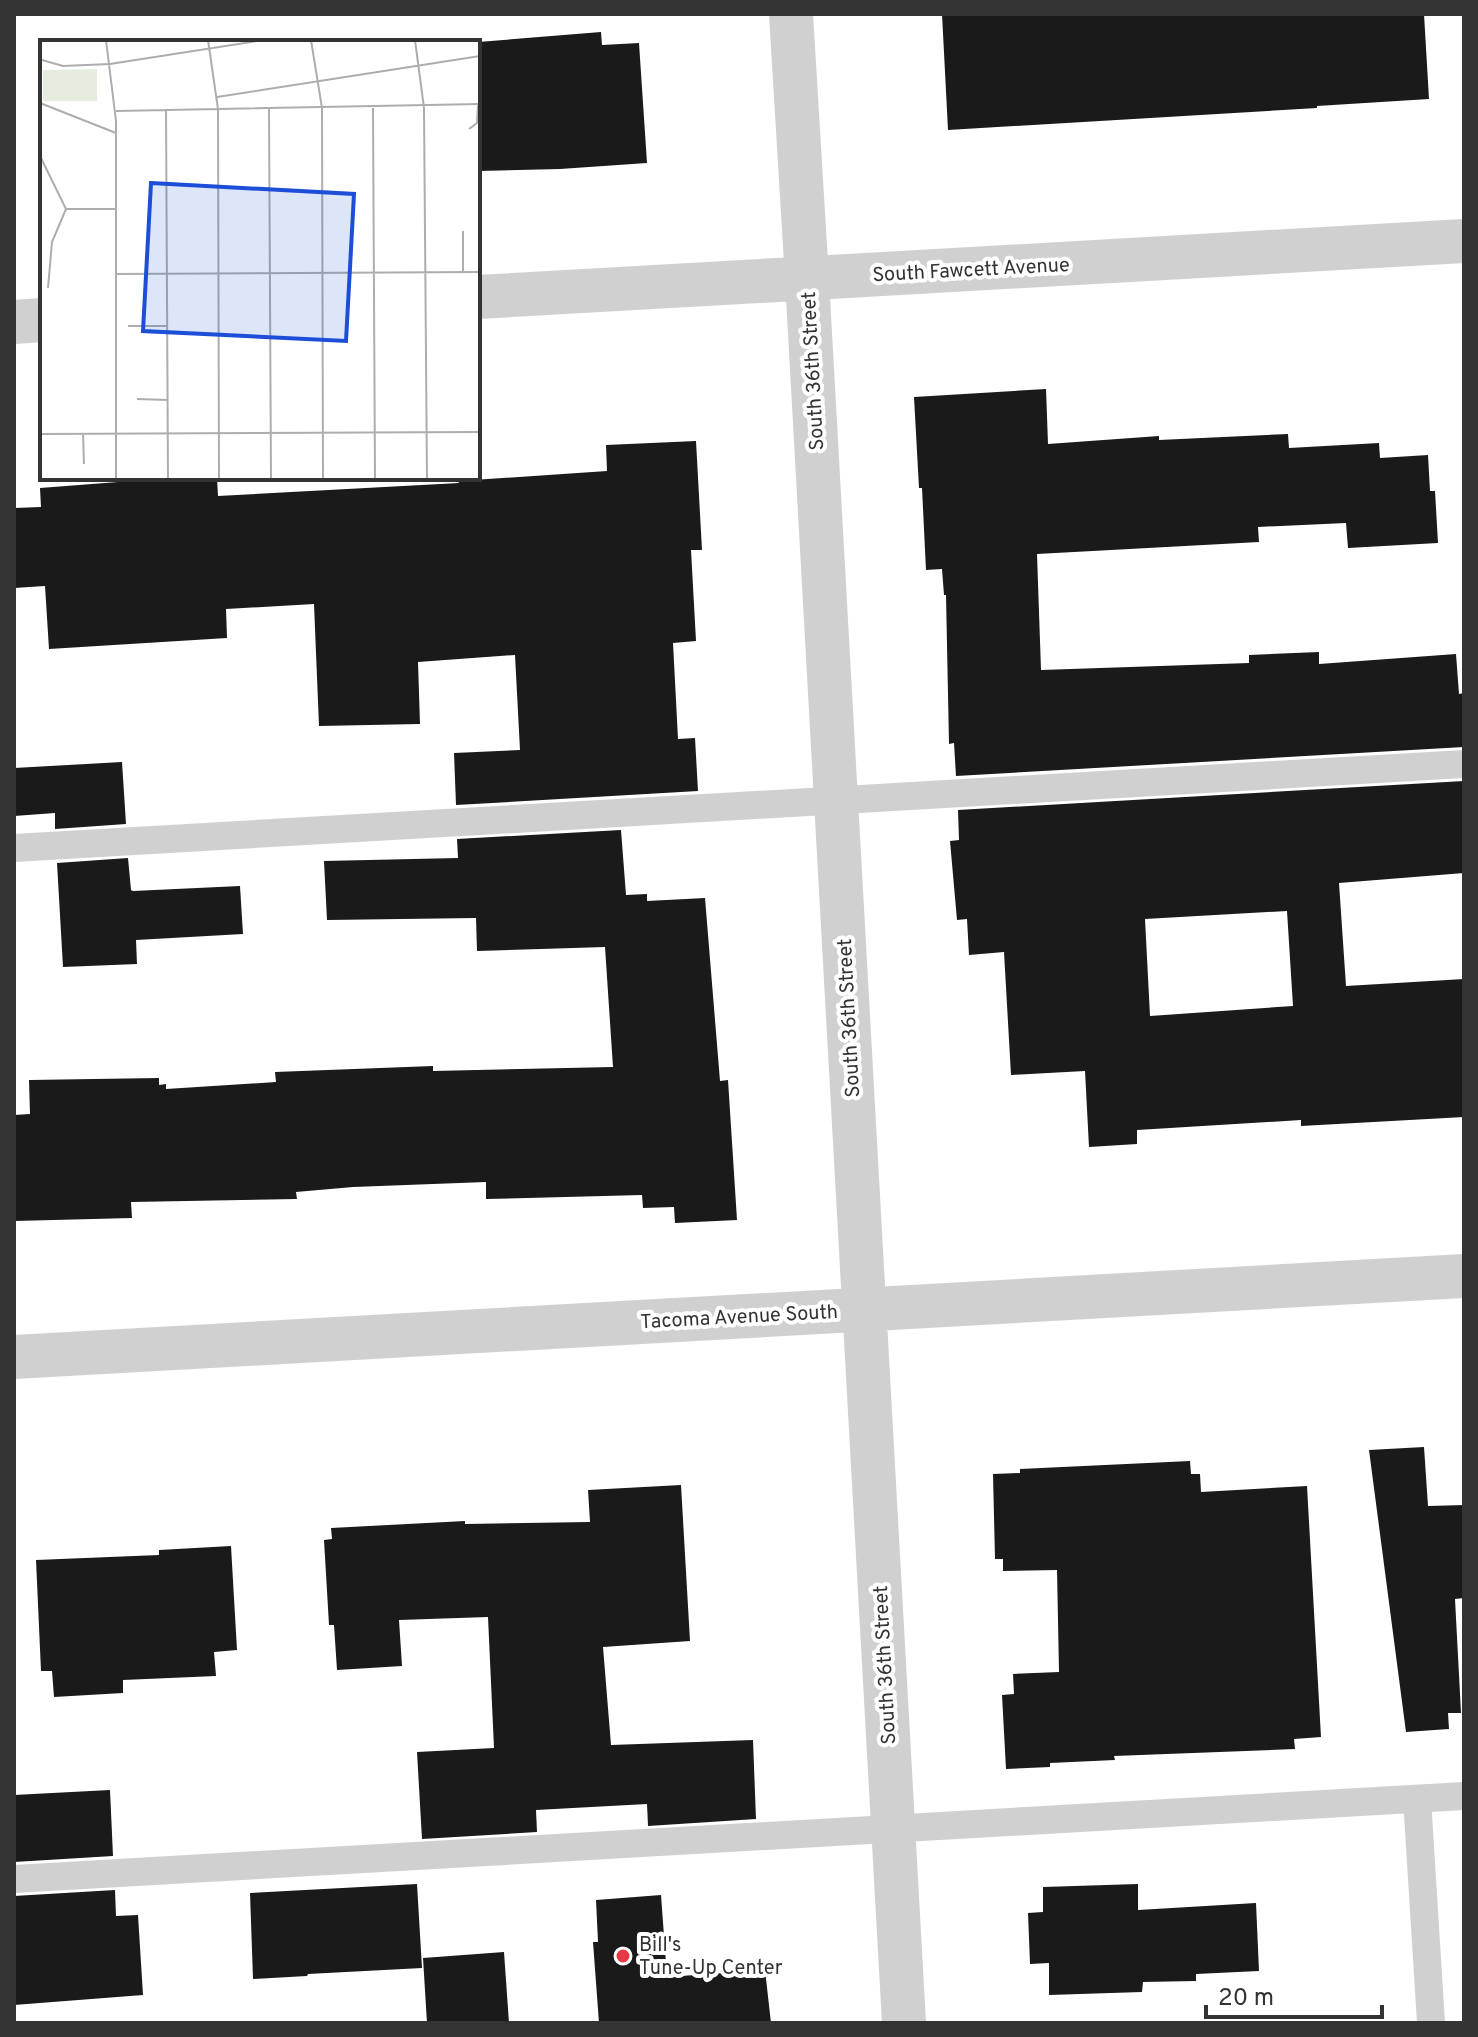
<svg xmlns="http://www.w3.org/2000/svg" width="1478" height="2037" font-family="Overpass,sans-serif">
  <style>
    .building { fill: #1a1a1a; fill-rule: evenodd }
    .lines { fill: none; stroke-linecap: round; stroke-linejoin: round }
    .lane { stroke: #d0d0d0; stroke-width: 28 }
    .street { stroke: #d0d0d0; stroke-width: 44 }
    .poi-dot { fill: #e63946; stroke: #fff; stroke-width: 3 }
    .labels { text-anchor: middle; stroke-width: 8; stroke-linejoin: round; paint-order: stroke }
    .street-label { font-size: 20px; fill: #333; stroke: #fff }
    .poi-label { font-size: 20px; fill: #333; stroke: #fff; text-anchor: start }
    .inset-road { fill: none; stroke: #adadad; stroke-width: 2 }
    .view { fill: #1d4ed8; fill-opacity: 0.15; stroke: #1d4ed8; stroke-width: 4 }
    .inset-edge { fill: none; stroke: #333; stroke-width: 4 }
  </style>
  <rect width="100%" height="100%" fill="#fff"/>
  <path class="building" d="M 942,14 L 1424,14 L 1429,99 L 1317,106 L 1317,108 L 948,130 Z
    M 601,32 L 602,45 L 639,43 L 647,163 L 560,169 L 478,171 L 478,42 Z
    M 1046,389 L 1048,444 L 1159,436 L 1159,440 L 1288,434 L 1289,448 L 1379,443 L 1380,458 L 1428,455 L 1430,491 L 1435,491 L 1438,543 L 1348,548 L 1346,523 L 1258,527 L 1259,542 L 1037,554 L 1041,670 L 1249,663 L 1249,655 L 1319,652 L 1319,664 L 1456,654 L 1459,694 L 1464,693 L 1464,747 L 956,776 L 954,743 L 949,744 L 946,595 L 944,595 L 942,569 L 926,570 L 922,488 L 919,488 L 914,397 Z
    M 696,441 L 702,550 L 691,550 L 696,641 L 673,643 L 678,739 L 695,738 L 698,791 L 456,805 L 454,753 L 520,750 L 515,655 L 418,662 L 420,724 L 319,726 L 314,604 L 226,609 L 227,638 L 49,649 L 45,586 L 14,588 L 14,508 L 41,507 L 40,488 L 170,478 L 217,478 L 218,496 L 459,483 L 458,481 L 607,471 L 606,445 Z
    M 122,762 L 126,824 L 55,829 L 55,813 L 14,816 L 14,768 Z
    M 1464,781 L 1464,873 L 1339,883 L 1346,986 L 1464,979 L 1464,1117 L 1301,1126 L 1301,1120 L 1170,1128 L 1137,1130 L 1137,1144 L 1089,1147 L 1085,1071 L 1011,1075 L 1004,952 L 969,955 L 967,919 L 957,920 L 950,841 L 959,840 L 958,810 ZM 1287,911 L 1293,1006 L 1150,1016 L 1145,919 Z
    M 621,830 L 626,895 L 647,894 L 647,901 L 705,898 L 720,1081 L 728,1080 L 737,1220 L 675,1223 L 674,1207 L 643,1208 L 642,1195 L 486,1199 L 486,1182 L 353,1187 L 296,1192 L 297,1199 L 131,1202 L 132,1218 L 14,1221 L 14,1115 L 30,1114 L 29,1080 L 159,1078 L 159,1085 L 166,1084 L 166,1089 L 276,1082 L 275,1072 L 433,1066 L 433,1071 L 613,1067 L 605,947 L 477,951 L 476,918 L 327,920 L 324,861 L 458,858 L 457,839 Z
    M 128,858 L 131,890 L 133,891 L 240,886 L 243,934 L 136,940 L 137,964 L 63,967 L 57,863 Z
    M 1424,1447 L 1428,1506 L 1464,1505 L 1464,1598 L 1455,1599 L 1461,1713 L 1448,1713 L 1449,1729 L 1406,1732 L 1369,1450 Z
    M 1190,1461 L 1191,1474 L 1200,1474 L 1201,1492 L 1307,1486 L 1321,1737 L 1294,1739 L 1295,1749 L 1114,1756 L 1115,1760 L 1050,1763 L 1050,1767 L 1006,1769 L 1002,1695 L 1014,1694 L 1013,1674 L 1059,1672 L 1057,1570 L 1003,1571 L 1003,1559 L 995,1559 L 993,1474 L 1020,1473 L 1020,1469 Z
    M 681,1485 L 690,1641 L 603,1647 L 611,1745 L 753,1740 L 756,1819 L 648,1826 L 647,1804 L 536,1810 L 537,1832 L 422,1839 L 417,1752 L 494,1748 L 488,1617 L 399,1620 L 402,1666 L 337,1670 L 334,1625 L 329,1625 L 324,1540 L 332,1539 L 331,1528 L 465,1521 L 465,1524 L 590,1522 L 588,1490 Z
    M 231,1546 L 237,1650 L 214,1652 L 216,1676 L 123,1680 L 123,1693 L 54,1697 L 52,1671 L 41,1671 L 36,1560 L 159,1555 L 159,1550 Z
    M 110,1790 L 113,1856 L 14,1862 L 14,1795 Z
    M 417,1884 L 422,1968 L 308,1974 L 307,1976 L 253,1979 L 250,1893 Z
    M 1138,1884 L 1138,1910 L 1256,1903 L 1259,1971 L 1196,1974 L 1196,1981 L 1143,1982 L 1142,1992 L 1049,1995 L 1049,1963 L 1030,1964 L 1028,1913 L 1043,1912 L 1043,1887 Z
    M 115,1890 L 116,1916 L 138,1915 L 143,1995 L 14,2005 L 14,1896 Z
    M 661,1895 L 667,1977 L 765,1970 L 771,2023 L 599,2023 L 593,1942 L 598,1942 L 596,1900 Z
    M 504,1952 L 509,2023 L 427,2023 L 423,1958 Z"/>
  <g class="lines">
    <path class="lane" d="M 14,848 L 1464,764
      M 1417,1799 L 1431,2023
      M 14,1879 L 1464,1796"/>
    <path class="street" d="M 791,14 L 807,279 L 904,2023
      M 478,297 L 1464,241
      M 14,322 L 42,320
      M 14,1357 L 1464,1276"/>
  </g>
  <circle class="poi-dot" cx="623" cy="1956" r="8"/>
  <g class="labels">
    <g class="street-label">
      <text transform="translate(971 269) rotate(-3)" y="7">South Fawcett Avenue</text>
      <text transform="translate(812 371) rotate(-93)" y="7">South 36th Street</text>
      <text transform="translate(848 1018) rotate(-93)" y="7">South 36th Street</text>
      <text transform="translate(739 1316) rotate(-3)" y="7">Tacoma Avenue South</text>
      <text transform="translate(884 1665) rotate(-93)" y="7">South 36th Street</text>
    </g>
    <g class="poi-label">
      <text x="639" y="1951">Bill's<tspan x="639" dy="23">Tune-Up Center</tspan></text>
    </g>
  </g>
  <g transform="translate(40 40)">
    <rect width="440" height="440" fill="#fff"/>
    <path d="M 57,29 L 57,61 L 3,61 L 3,30 Z" fill="#e6ecdf"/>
    <path class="inset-road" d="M 66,0 L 76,81 L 76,440M 168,0 L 178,69 L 179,440M 271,0 L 282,68 L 283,440M 375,0 L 384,68 L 387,440M 2,20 L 23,26 L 70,24 L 224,0M 177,57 L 440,16M 0,63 L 76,93M 229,68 L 231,440M 333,68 L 335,440M 126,69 L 128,440M 76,71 L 440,64M 429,89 L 437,83 L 438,64M 0,116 L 26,169 L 76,169M 423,191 L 423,232M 76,234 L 440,232M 8,248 L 12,202 L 26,169M 88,286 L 127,286M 97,359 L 128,360M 0,394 L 440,392M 43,394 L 44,424"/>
    <path class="view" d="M 111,143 L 314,154 L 306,301 L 103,291 Z"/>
    <rect width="440" height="440" class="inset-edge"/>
  </g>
  <rect width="1478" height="2037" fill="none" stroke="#333333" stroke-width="32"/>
  <path d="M1206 2005v12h176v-12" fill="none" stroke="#333333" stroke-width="4"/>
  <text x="1218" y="2005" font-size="24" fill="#333333" stroke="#ffffff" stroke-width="6" paint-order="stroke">20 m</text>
</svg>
